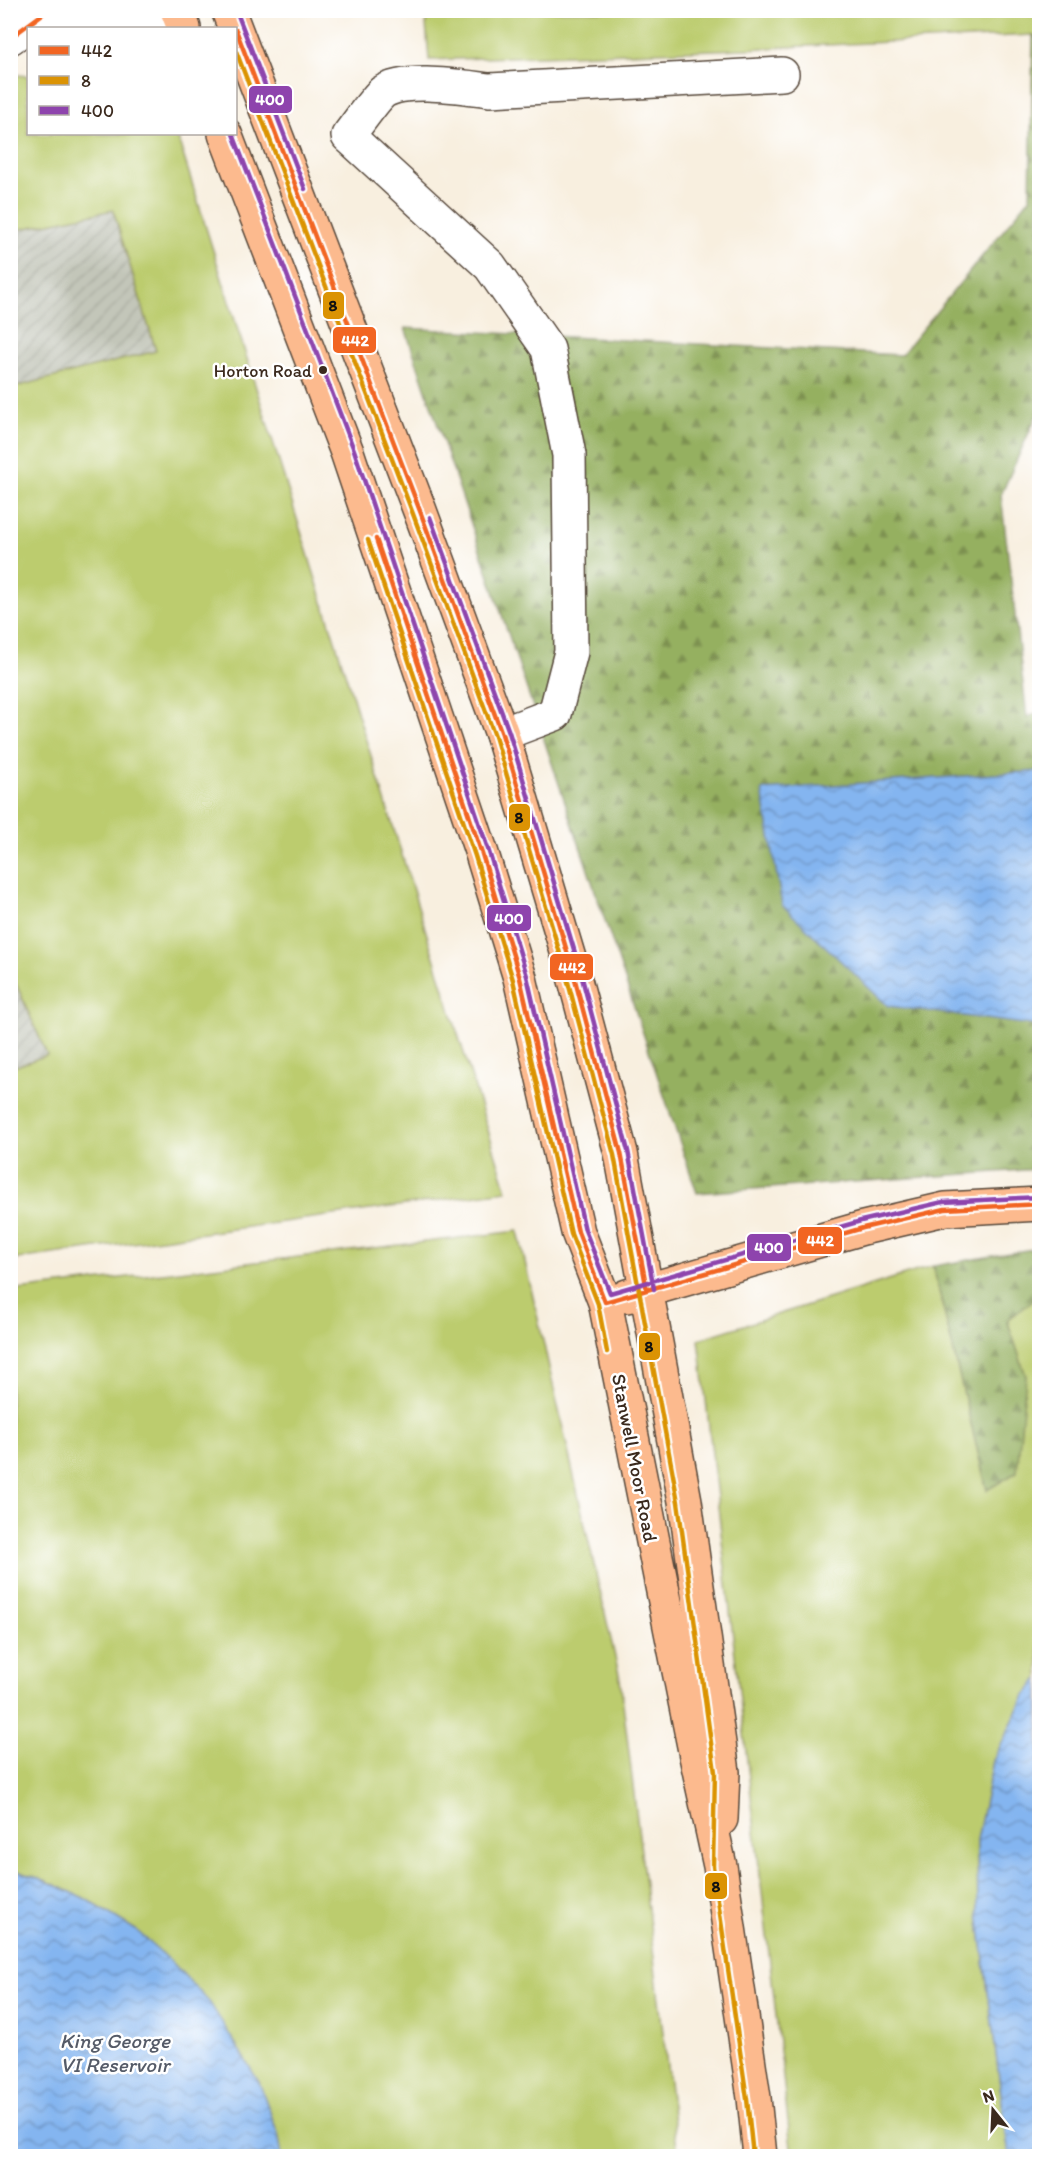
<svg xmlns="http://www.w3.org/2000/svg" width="1050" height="2167" font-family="Itim,sans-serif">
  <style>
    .industrial { fill: url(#industrial-furrows) }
    .grass { fill: #bccc6e; stroke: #7c7b46; stroke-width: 1.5 }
    .forest { fill: url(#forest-firs); stroke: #686d40; stroke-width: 1.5 }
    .water { fill: url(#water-waves); stroke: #607087; stroke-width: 1.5 }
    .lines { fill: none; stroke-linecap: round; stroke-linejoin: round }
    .minor-casing { stroke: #57483b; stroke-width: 36 }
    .major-casing { stroke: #57483b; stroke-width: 36 }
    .minor { stroke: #fff; stroke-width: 33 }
    .major { stroke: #fcba8e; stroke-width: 33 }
    .bus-1-casing { stroke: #fff; stroke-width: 9 }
    .bus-2-casing { stroke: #fff; stroke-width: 9 }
    .bus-3-casing { stroke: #fff; stroke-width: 9 }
    .bus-1 { stroke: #f26522; stroke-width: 4.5 }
    .bus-2 { stroke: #db9304; stroke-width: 4.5 }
    .bus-3 { stroke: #8e44ad; stroke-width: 4.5 }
    .bus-dot { fill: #3b2a1e; stroke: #fff; stroke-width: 2 }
    .labels { text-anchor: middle; stroke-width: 5; stroke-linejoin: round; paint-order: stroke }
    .bus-label { font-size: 18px; fill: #3b2a1e; stroke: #fff; text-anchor: end }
    .street-label { font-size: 20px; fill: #3b2a1e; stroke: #fff }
    .water-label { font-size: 21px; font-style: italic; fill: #555b68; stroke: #fff }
    .line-badge { stroke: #fff; stroke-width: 2 }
    .badge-label { font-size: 16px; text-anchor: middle; font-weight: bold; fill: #fff }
    .pale-badge-label { font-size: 16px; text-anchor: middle; font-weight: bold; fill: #111 }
  </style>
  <defs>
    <pattern id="industrial-furrows" width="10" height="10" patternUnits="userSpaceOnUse" patternTransform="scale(1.5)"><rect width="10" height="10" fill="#c3c6b9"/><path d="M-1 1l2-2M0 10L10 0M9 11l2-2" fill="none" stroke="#a8aa9f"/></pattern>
    <pattern id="forest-firs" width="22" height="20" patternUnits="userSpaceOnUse" patternTransform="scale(1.5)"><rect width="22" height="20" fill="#95b061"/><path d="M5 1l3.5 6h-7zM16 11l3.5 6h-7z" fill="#7b8f4f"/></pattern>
    <pattern id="water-waves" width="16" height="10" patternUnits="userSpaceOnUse" patternTransform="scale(1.5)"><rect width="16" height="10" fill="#84b5f0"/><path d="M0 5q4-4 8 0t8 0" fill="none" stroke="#6d93c2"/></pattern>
  </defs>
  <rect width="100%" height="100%" fill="#fff"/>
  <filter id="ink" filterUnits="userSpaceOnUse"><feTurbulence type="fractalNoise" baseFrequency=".0167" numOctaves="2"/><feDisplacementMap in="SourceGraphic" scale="12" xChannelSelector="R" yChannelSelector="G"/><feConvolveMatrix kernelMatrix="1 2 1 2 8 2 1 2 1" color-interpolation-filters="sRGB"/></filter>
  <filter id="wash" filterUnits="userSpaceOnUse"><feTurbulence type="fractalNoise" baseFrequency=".008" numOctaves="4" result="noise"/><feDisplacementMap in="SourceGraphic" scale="24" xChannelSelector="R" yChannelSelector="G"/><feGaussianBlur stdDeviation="1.35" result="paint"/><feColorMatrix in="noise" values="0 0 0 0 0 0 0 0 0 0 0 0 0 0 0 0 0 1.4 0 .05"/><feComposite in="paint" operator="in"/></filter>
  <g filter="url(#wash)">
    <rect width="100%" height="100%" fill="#f8efdf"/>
    <path class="industrial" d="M 113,210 L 156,351 L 11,388 L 11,231 Z
      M 10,972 L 47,1055 L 11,1068 L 10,1068 Z"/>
    <path class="grass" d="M 1039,10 L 1040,38 L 1033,35 L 744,49 L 429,60 L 425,11 Z
      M 17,75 L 28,76 L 28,134 L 174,134 L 178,138 L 507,1191 L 11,1260 L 11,1068 L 47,1055 L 11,972 L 11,388 L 156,351 L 113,210 L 11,231 L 10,76 Z
      M 518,1231 L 620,1679 L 678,2156 L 282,2156 L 278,2134 L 259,2082 L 136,1930 L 84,1898 L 44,1880 L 11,1869 L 10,1291 Z
      M 933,1266 L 987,1490 L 1026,1376 L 1007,1320 L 1039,1296 L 1039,1678 L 1026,1694 L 993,1761 L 977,1840 L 978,1913 L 1009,2156 L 792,2156 L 699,1339 Z"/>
    <path class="forest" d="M 1033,35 L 1039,38 L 1039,410 L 1001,495 L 1027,717 L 1039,712 L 1039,1169 L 697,1193 L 405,328 L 901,355 L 1030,198 Z
      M 1039,1248 L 1039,1296 L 1007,1320 L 1026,1376 L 1017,1472 L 987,1490 L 933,1266 Z"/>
    <path class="water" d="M 1039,771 L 1039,1026 L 888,1006 L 782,905 L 762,790 Z
      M 1039,1678 L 1039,2156 L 1009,2156 L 978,1913 L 977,1840 L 993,1761 L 1026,1694 Z
      M 11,1869 L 44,1880 L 84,1898 L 136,1930 L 172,1962 L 210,2003 L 259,2082 L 278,2134 L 282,2156 L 11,2156 Z"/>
  </g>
  <g filter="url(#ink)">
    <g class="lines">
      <defs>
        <path id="minor" d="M 60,28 L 106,19 L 149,24 L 161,28
          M 10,38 L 49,10
          M 502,734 L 555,714 L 571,652 L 569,455 L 548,349 L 490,266 L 348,136 C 355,127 376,97 383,92 C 406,77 463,87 490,90 L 782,74"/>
        <path id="major" d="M 177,10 L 184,28
          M 228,10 L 420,511 L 502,734 L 571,965 L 621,1153 L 685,1501 L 723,1772 L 721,1819
          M 225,134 L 347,452 L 482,854 L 520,978 L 578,1232 L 605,1302 L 696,1756 L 720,1866 L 754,2098 L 760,2156
          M 627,1296 L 863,1228 L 945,1209 L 1040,1204"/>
      </defs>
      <use href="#minor" class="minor-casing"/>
      <use href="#major" class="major-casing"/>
      <use href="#minor" class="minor"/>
      <use href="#major" class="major"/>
      <defs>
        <path id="bus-1" d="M 236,30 L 420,511 L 502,734 L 571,965 L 621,1153 L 647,1290
          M 10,38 L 48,10
          M 376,539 L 482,854 L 520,978 L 578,1232 L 605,1302
          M 605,1302 L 863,1228 L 945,1209 L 1040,1204"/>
        <path id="bus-2" d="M 236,51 L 413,514 L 495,736 L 564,967 L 614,1155 L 678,1502 L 715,1772 L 713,1866 L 747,2099 L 753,2156
          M 368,540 L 475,856 L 513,980 L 571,1234 L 598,1304 L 607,1352"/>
        <path id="bus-3" d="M 236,10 L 305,189
          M 233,134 L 354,450 L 489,852 L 527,976 L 585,1230 L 610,1293 L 861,1221 L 943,1202 L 1040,1197
          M 430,517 L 509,732 L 578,963 L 628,1151 L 654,1289"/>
      </defs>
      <use href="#bus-1" class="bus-1-casing"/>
      <use href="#bus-2" class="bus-2-casing"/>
      <use href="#bus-3" class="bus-3-casing"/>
      <use href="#bus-1" class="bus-1"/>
      <use href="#bus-2" class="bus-2"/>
      <use href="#bus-3" class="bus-3"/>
    </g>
  </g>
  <circle class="bus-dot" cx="323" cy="370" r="5"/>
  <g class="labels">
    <g class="bus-label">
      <text x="312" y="377">Horton Road</text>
    </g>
    <g class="street-label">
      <text transform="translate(635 1458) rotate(79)" y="7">Stanwell Moor Road</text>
    </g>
    <g class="water-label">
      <text x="115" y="2048">King George<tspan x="115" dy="24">VI Reservoir</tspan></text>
    </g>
  </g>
  <g class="line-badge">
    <rect x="248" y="85" width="45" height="29" rx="6" fill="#8e44ad"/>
    <rect x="322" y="291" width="23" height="29" rx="6" fill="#db9304"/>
    <rect x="332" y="326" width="45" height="28" rx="6" fill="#f26522"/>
    <rect x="508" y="803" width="23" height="29" rx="6" fill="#db9304"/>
    <rect x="486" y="904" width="46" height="28" rx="6" fill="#8e44ad"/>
    <rect x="549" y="953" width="45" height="28" rx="6" fill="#f26522"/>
    <rect x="797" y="1226" width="46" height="29" rx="6" fill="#f26522"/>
    <rect x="746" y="1233" width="46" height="29" rx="6" fill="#8e44ad"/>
    <rect x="638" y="1332" width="23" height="29" rx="6" fill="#db9304"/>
    <rect x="704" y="1872" width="24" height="28" rx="6" fill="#db9304"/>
  </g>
  <g class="badge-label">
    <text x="270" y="105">400</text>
    <text x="355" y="346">442</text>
    <text x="509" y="924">400</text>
    <text x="572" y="973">442</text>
    <text x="820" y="1246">442</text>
    <text x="769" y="1253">400</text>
  </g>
  <g class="pale-badge-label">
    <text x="333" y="311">8</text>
    <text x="519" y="823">8</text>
    <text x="649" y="1352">8</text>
    <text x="716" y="1892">8</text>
  </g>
  <rect width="1050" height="2167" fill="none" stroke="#fff" stroke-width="36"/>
  <rect x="27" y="27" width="210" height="108" fill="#ffffff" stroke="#b1aaa5" stroke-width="1.5"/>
  <rect x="39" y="46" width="30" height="9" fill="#f26522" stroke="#b1aaa5" stroke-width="1.5"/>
  <text x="81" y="57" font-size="18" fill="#3b2a1e">442</text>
  <rect x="39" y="76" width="30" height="9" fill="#db9304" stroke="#b1aaa5" stroke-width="1.5"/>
  <text x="81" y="87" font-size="18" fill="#3b2a1e">8</text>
  <rect x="39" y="106" width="30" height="9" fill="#8e44ad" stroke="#b1aaa5" stroke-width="1.5"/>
  <text x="81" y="117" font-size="18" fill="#3b2a1e">400</text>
  <g transform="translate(993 2110) rotate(342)" stroke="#ffffff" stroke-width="4.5" paint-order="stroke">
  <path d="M0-4.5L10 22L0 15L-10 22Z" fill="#3b2a1e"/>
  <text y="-9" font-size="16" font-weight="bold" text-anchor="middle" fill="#3b2a1e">N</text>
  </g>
</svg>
